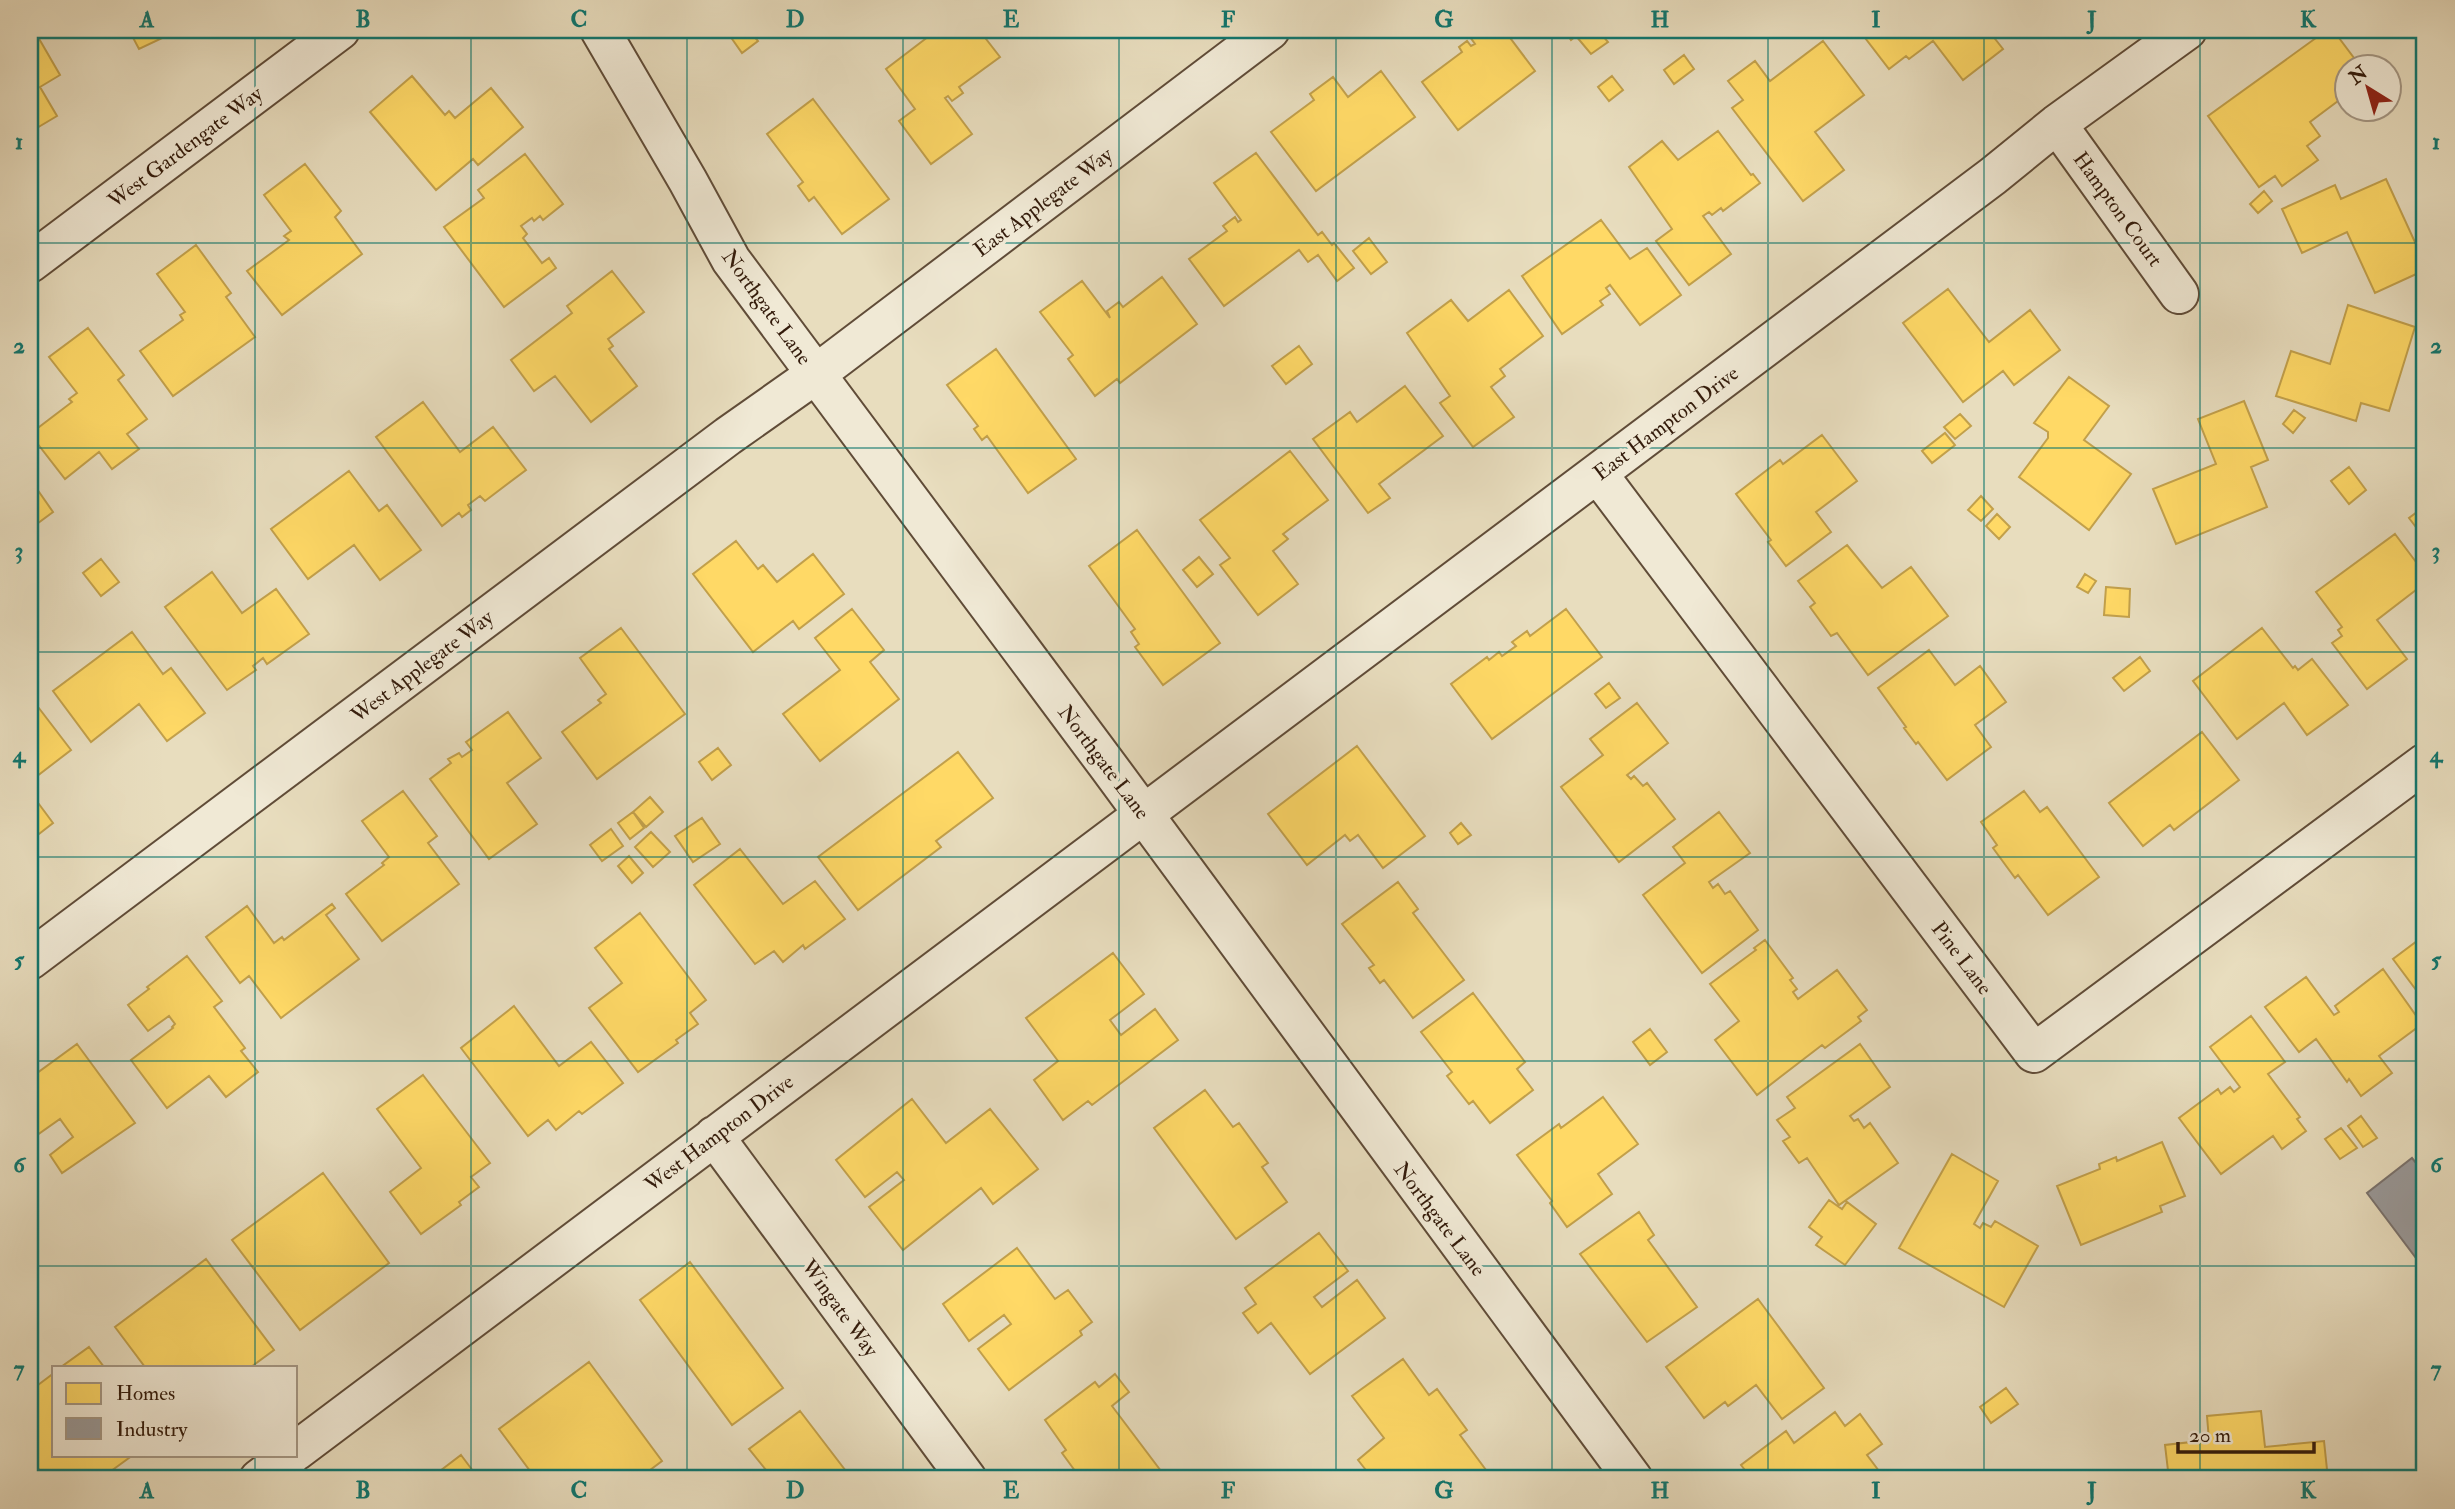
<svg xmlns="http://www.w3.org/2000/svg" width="2455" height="1509" font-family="'IM FELL Double Pica',serif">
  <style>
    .homes { fill: #ffd966; stroke: #c2a04b; stroke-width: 2 }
    .industry { fill: #999; stroke: #7a736e; stroke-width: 2 }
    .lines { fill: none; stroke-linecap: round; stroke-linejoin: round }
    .street-casing { stroke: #604c38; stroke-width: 42 }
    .street { stroke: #f0e9d5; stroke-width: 38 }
    .grid { fill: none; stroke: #0f766e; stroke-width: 2; stroke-opacity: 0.55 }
    .labels { text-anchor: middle; stroke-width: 7; stroke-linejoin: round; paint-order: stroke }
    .street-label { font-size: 21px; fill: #331b0b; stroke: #f0e9d5 }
    .neatline { fill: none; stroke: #0f766e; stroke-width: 2.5 }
    .grid-label { font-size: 23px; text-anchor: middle; font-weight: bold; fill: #0f766e }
  </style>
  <rect width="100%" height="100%" fill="#e8ddbe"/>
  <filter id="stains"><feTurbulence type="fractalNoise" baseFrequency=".00286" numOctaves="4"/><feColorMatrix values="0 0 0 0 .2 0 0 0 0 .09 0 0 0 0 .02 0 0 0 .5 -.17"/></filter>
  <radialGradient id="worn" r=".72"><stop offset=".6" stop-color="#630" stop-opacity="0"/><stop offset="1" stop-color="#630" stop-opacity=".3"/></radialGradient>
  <path class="homes" d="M 30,30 L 34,30 L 60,75 L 40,87 L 57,116 L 30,132 Z
    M 129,30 L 179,30 L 139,49 Z
    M 738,30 L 749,30 L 758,41 L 742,53 L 730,36 Z
    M 937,30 L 979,30 L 1000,57 L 959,87 L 963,93 L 952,101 L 948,96 L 945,98 L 972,134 L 931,164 L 899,121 L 915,109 L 886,69 Z
    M 1465,30 L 1506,30 L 1505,31 L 1535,71 L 1458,130 L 1422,82 L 1462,52 L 1459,47 L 1467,41 L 1471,46 L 1475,44 Z
    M 1564,30 L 1598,30 L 1608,42 L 1591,54 L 1576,36 L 1571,40 Z
    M 1859,30 L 1988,30 L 2003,49 L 1963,80 L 1933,41 L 1909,59 L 1906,56 L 1889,69 Z
    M 2327,30 L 2333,30 L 2360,66 L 2346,66 L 2346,95 L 2310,122 L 2320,136 L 2307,146 L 2318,160 L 2282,186 L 2275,176 L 2259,187 L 2208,116 Z
    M 1823,41 L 1864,95 L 1815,132 L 1844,170 L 1803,201 L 1732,108 L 1743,100 L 1728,81 L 1755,61 L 1770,81 Z
    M 1684,55 L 1694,69 L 1674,84 L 1664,70 Z
    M 1381,71 L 1415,117 L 1316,191 L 1271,132 L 1314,100 L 1310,94 L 1333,77 L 1348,97 Z
    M 412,76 L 445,115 L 449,111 L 455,118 L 491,88 L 523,127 L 478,165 L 473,159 L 436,190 L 370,112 Z
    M 1612,76 L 1623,90 L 1609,101 L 1598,87 Z
    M 813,99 L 889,199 L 842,234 L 814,197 L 809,201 L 798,186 L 803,182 L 767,134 Z
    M 1718,131 L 1751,175 L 1753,174 L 1760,183 L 1723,211 L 1721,208 L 1712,215 L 1709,212 L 1703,216 L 1731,254 L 1689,285 L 1656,241 L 1672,229 L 1629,167 L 1662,141 L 1678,160 Z
    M 1256,153 L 1318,235 L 1322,232 L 1332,245 L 1334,243 L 1354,268 L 1337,281 L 1318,255 L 1308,262 L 1299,250 L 1224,306 L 1189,259 L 1227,231 L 1223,226 L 1235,217 L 1238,222 L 1241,220 L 1214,183 Z
    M 525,154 L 563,204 L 543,220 L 540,216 L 534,221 L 532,218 L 521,226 L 527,234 L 523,238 L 542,263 L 549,258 L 556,268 L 504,307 L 444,227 L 484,198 L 478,190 Z
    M 305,164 L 341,211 L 335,217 L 362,254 L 282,315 L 247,271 L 289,240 L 284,236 L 291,231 L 264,195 Z
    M 2386,179 L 2425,264 L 2425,270 L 2375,293 L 2347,232 L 2302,253 L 2282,209 L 2335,185 L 2341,199 Z
    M 2264,191 L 2272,201 L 2258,213 L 2250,204 Z
    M 1601,220 L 1630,259 L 1647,248 L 1681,295 L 1640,325 L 1610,285 L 1606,288 L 1610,294 L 1600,301 L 1603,305 L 1562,334 L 1522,276 Z
    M 1369,238 L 1387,262 L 1371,274 L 1353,251 Z
    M 196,245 L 231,293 L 226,297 L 255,337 L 173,396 L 140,351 L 183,320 L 180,315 L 185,312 L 157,274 Z
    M 612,271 L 644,312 L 608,339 L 613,346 L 609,349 L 637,386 L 591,422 L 555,376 L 534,391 L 511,360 L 572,313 L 567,306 Z
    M 1162,277 L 1197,324 L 1120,383 L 1117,379 L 1095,396 L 1068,359 L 1073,355 L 1040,312 L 1082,281 L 1110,318 L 1107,311 L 1119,302 L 1123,307 Z
    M 1948,289 L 1989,342 L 2030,310 L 2060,350 L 2014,385 L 2003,371 L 1963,402 L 1903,323 Z
    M 1509,290 L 1543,336 L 1500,369 L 1505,376 L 1491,387 L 1514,417 L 1473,447 L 1440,403 L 1450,396 L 1407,333 L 1451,300 L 1468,321 Z
    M 2348,305 L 2415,327 L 2389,411 L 2361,403 L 2356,421 L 2276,396 L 2291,351 L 2330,364 Z
    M 88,328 L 124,375 L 118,380 L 147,419 L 127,434 L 139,449 L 112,469 L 99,452 L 65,479 L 30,434 L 72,402 L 69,399 L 77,393 L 49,357 Z
    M 1299,346 L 1312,364 L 1286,384 L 1272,366 Z
    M 996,349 L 1076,459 L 1028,493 L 987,436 L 982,440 L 974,429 L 978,426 L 947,385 Z
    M 2069,377 L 2109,406 L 2084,440 L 2131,474 L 2089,530 L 2019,477 L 2048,438 L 2048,432 L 2034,423 Z
    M 1405,386 L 1443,436 L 1379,484 L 1390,498 L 1368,513 L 1313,439 L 1350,412 L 1357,422 Z
    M 2244,401 L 2268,460 L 2251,467 L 2267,507 L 2176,544 L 2153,489 L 2216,464 L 2198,419 Z
    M 423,402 L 460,452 L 493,427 L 526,470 L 485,501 L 480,496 L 468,505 L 471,510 L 462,517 L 459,513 L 442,526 L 376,437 Z
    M 2294,410 L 2305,418 L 2293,433 L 2283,424 Z
    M 1960,414 L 1971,426 L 1955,439 L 1944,427 Z
    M 1945,433 L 1955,445 L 1932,463 L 1922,451 Z
    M 1822,435 L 1857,481 L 1816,512 L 1831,532 L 1786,566 L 1768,542 L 1771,540 L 1736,494 L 1780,460 L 1783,464 Z
    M 1290,451 L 1328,500 L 1283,534 L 1288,539 L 1273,551 L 1298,584 L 1258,615 L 1220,565 L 1230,558 L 1200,520 Z
    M 2349,467 L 2366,490 L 2349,504 L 2331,481 Z
    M 349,471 L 379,511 L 387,505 L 421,550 L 380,580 L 354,545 L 308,579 L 271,529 Z
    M 30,479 L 53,512 L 30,529 Z
    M 1981,496 L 1993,509 L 1981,521 L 1968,510 Z
    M 2425,506 L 2425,539 L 2409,518 Z
    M 1997,514 L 2010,527 L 1999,539 L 1986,526 Z
    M 1137,530 L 1220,643 L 1163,685 L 1135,647 L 1139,644 L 1131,632 L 1135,629 L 1089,566 Z
    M 2395,534 L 2425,574 L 2425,583 L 2377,620 L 2407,659 L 2367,689 L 2332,643 L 2342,636 L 2338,630 L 2342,627 L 2316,592 Z
    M 736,541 L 758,569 L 763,565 L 777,582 L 813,554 L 844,594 L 799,629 L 793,621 L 753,652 L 693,574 Z
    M 1847,545 L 1882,588 L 1911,567 L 1948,616 L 1868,675 L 1837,633 L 1831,636 L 1810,607 L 1815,603 L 1798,581 Z
    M 1199,557 L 1213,574 L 1197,587 L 1183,570 Z
    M 101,559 L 119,582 L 101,596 L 83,573 Z
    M 212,572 L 242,613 L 276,589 L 309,634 L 267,664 L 263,658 L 253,666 L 256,670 L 227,690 L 165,607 Z
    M 2085,574 L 2096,581 L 2088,593 L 2077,587 Z
    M 2106,587 L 2130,589 L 2129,617 L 2104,615 Z
    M 852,609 L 884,650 L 870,662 L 899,699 L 820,761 L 783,714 L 840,670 L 815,638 Z
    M 1566,609 L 1602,657 L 1492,739 L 1451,684 L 1487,657 L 1489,660 L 1499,652 L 1502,656 L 1516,646 L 1512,642 L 1527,631 L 1530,636 Z
    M 621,628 L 685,714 L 597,779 L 562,732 L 601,703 L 598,700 L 606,694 L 580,658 Z
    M 2262,628 L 2293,668 L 2295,666 L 2298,670 L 2312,659 L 2348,705 L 2307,735 L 2284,703 L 2237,739 L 2193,681 Z
    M 132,632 L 163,674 L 171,668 L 205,713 L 167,741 L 139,704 L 91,742 L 53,691 Z
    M 1929,650 L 1955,685 L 1980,666 L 2006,702 L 1975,725 L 1991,747 L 1947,780 L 1918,742 L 1916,744 L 1904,728 L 1906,727 L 1878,688 Z
    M 2140,657 L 2150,671 L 2124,691 L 2113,678 Z
    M 1609,683 L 1620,698 L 1606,708 L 1595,694 Z
    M 35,703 L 71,750 L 32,780 L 35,785 L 30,789 L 30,707 Z
    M 1637,703 L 1668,743 L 1627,775 L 1631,779 L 1634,776 L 1643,786 L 1647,783 L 1675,819 L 1619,862 L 1561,787 L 1603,755 L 1590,739 Z
    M 508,712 L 541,758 L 507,783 L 537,824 L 489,859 L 430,779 L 451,763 L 448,759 L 459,753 L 462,757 L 472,750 L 466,742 Z
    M 2202,732 L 2239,780 L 2174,830 L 2170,825 L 2143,846 L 2109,803 Z
    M 1357,746 L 1425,836 L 1383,868 L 1358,835 L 1350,841 L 1345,835 L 1307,865 L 1268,814 Z
    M 718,748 L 731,765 L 712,780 L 699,762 Z
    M 958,752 L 993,798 L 936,841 L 941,847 L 858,910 L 818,857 Z
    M 403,791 L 437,836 L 428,843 L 459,884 L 382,941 L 346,894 L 384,865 L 382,863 L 389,857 L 362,821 Z
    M 2024,791 L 2040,812 L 2047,807 L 2099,877 L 2048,915 L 2018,875 L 2015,878 L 1993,848 L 1997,845 L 1981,822 Z
    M 30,792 L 53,823 L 30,841 Z
    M 650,797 L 663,812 L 646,827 L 633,812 Z
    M 633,812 L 644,828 L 630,839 L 618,823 Z
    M 1719,812 L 1750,853 L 1709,882 L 1713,888 L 1718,884 L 1725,894 L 1730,891 L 1758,930 L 1702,973 L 1643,895 L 1685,863 L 1673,847 Z
    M 702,818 L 720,844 L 693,862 L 675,836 Z
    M 1461,823 L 1471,835 L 1458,844 L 1450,833 Z
    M 611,829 L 623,846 L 602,861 L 590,845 Z
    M 651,832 L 670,852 L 653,867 L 635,847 Z
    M 740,849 L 783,904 L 815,881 L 845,919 L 805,949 L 803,945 L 783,962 L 774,951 L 755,964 L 694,885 Z
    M 629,856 L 643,873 L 632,883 L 618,866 Z
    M 1398,882 L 1418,909 L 1413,913 L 1464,980 L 1413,1018 L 1384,980 L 1380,983 L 1369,968 L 1374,965 L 1342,924 Z
    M 332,904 L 335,908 L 326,915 L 359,959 L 281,1018 L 249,976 L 240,983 L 206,937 L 247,906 L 274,943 L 282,937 L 284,940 Z
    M 640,913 L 706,1000 L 690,1013 L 698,1024 L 676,1040 L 678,1043 L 638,1072 L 589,1008 L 622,983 L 595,948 Z
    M 2425,935 L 2425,1002 L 2393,959 Z
    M 1765,940 L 1793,978 L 1790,980 L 1797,989 L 1793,992 L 1798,999 L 1837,970 L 1867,1010 L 1858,1017 L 1861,1021 L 1825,1048 L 1822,1045 L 1757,1095 L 1715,1040 L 1739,1021 L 1710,984 L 1756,950 L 1754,948 Z
    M 1113,953 L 1144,994 L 1110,1020 L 1121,1035 L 1155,1009 L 1178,1040 L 1092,1105 L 1088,1101 L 1063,1120 L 1034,1080 L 1058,1061 L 1026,1018 Z
    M 187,956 L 222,1001 L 214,1007 L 245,1048 L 241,1051 L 258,1072 L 226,1097 L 209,1076 L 167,1108 L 131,1060 L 173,1028 L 172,1027 L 175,1024 L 169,1016 L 148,1031 L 128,1005 L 149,989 L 147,987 Z
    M 2383,969 L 2422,1024 L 2379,1056 L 2392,1073 L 2361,1096 L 2349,1079 L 2347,1082 L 2316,1039 L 2299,1052 L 2265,1007 L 2306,977 L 2334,1015 L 2339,1012 L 2335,1006 Z
    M 1473,993 L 1525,1062 L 1517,1069 L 1533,1090 L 1490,1123 L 1473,1101 L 1469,1104 L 1447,1076 L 1452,1072 L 1421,1032 Z
    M 514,1006 L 559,1066 L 591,1042 L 623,1083 L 582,1114 L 579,1111 L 556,1130 L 548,1120 L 528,1136 L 461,1048 Z
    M 2251,1016 L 2285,1062 L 2268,1074 L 2300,1117 L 2297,1119 L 2306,1131 L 2282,1149 L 2273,1136 L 2221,1174 L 2179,1118 L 2218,1089 L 2221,1094 L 2230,1087 L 2234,1092 L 2240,1087 L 2210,1047 Z
    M 1650,1029 L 1667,1052 L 1650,1065 L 1633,1042 Z
    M 77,1044 L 135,1123 L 62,1173 L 50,1155 L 73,1137 L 60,1119 L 30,1140 L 30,1070 L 33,1067 L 37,1073 Z
    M 1860,1044 L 1890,1087 L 1850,1116 L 1854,1121 L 1858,1119 L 1864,1128 L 1870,1123 L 1898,1163 L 1839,1205 L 1807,1158 L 1799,1163 L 1783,1141 L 1790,1137 L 1777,1120 L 1795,1108 L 1787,1097 Z
    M 423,1075 L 490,1163 L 471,1177 L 479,1187 L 459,1202 L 461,1205 L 421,1234 L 390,1192 L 421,1168 L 377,1109 Z
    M 1205,1090 L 1233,1127 L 1239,1123 L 1268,1163 L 1262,1167 L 1287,1202 L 1236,1239 L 1154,1128 Z
    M 1603,1097 L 1638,1144 L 1598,1174 L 1612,1194 L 1567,1227 L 1550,1203 L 1552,1201 L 1517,1155 L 1559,1124 L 1561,1128 Z
    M 912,1099 L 946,1143 L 990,1109 L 1038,1169 L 993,1204 L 981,1188 L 903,1250 L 869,1207 L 904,1180 L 897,1172 L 865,1197 L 836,1160 Z
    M 2361,1116 L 2377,1138 L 2363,1147 L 2348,1126 Z
    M 2341,1128 L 2357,1148 L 2340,1159 L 2325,1139 Z
    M 2162,1142 L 2185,1196 L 2160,1206 L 2162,1212 L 2081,1245 L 2057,1186 L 2100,1169 L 2099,1164 L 2116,1157 L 2117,1161 Z
    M 1952,1154 L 1998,1181 L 1974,1224 L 1980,1228 L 1983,1223 L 1991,1227 L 1995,1221 L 2038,1246 L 2004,1307 L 1899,1248 Z
    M 323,1173 L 389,1263 L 300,1330 L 232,1240 Z
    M 1829,1200 L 1842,1209 L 1847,1202 L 1876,1224 L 1845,1265 L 1816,1245 L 1822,1237 L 1809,1227 Z
    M 1639,1212 L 1654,1235 L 1648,1240 L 1697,1307 L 1647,1342 L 1580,1254 Z
    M 1319,1233 L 1348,1271 L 1314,1297 L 1322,1307 L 1357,1280 L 1385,1318 L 1310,1374 L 1271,1323 L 1258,1333 L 1243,1313 L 1256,1304 L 1245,1288 Z
    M 1017,1248 L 1055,1299 L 1068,1290 L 1092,1322 L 1080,1331 L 1082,1335 L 1009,1390 L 978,1349 L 1011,1324 L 1004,1315 L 969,1341 L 943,1304 Z
    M 206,1259 L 274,1350 L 251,1367 L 145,1367 L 115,1327 Z
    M 690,1262 L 783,1388 L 732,1425 L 640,1300 Z
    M 1758,1299 L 1824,1388 L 1782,1419 L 1756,1385 L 1728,1406 L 1725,1402 L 1704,1418 L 1666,1367 Z
    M 89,1347 L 104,1367 L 61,1367 Z
    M 1403,1359 L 1429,1395 L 1437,1389 L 1467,1430 L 1460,1435 L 1486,1470 L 1473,1479 L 1373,1479 L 1358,1460 L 1384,1438 L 1352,1396 Z
    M 589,1362 L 662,1461 L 638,1479 L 536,1479 L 499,1429 Z
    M 54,1373 L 54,1455 L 133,1455 L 100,1479 L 46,1479 L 30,1457 L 30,1391 Z
    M 1115,1374 L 1129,1392 L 1112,1406 L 1167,1479 L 1081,1479 L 1062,1453 L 1066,1450 L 1045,1420 L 1095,1382 L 1099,1387 Z
    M 2006,1388 L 2018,1404 L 1991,1423 L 1980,1407 Z
    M 800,1411 L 852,1479 L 753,1479 L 766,1470 L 749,1449 Z
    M 2261,1411 L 2265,1447 L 2324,1441 L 2328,1479 L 2169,1479 L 2165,1445 L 2209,1440 L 2207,1416 Z
    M 1835,1412 L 1845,1426 L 1860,1414 L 1882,1444 L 1867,1455 L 1885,1479 L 1752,1479 L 1741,1465 L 1786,1431 L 1794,1443 Z
    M 461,1455 L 479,1479 L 429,1479 L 432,1477 Z"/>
  <path class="industry" d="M 2412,1158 L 2425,1174 L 2425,1251 L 2416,1258 L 2367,1193 Z"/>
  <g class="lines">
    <defs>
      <path id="street" d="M 600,30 L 688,181 L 731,260 L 1108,766 L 1633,1479
        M 2057,124 L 2179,294
        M 30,263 L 340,30
        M 1598,474 L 2034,1053 L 2425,763
        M 30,960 L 728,436 L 816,374 L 1270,30
        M 714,1136 L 967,1479
        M 296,1451 L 1993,176 L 2057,124 L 2187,30
        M 259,1479 L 291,1455"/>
    </defs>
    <use href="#street" class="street-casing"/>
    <use href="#street" class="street"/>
  </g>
  <path class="grid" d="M 255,30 L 255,1367M 471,30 L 471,1479M 687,30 L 687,1479M 903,30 L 903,1479M 1119,30 L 1119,1479M 1336,30 L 1336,1479M 1552,30 L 1552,1479M 1768,30 L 1768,1479M 1984,30 L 1984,1479M 2200,30 L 2200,1479M 30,243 L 2425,243M 30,448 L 2425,448M 30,652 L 2425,652M 30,857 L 2425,857M 30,1061 L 2425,1061M 30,1266 L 2425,1266M 255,1455 L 255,1479"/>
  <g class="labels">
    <g class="street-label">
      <text transform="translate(185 147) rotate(-37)" y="7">West Gardengate Way</text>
      <text transform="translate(1043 202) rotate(-37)" y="7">East Applegate Way</text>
      <text transform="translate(2118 209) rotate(54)" y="7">Hampton Court</text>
      <text transform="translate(767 307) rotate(54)" y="7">Northgate Lane</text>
      <text transform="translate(1666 423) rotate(-37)" y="7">East Hampton Drive</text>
      <text transform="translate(422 666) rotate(-37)" y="7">West Applegate Way</text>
      <text transform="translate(1104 762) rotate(53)" y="7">Northgate Lane</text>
      <text transform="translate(1962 958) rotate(53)" y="7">Pine Lane</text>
      <text transform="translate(719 1133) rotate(-37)" y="7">West Hampton Drive</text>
      <text transform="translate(1440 1219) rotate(53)" y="7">Northgate Lane</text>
      <text transform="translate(840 1308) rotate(54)" y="7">Wingate Way</text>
    </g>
  </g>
  <rect width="2455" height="1509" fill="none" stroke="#e8ddbe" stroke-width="77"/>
  <rect x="52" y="1366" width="245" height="91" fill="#f0e9d5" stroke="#a49784" stroke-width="2"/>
  <rect x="66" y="1383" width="35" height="21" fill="#ffd966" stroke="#a49784" stroke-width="2"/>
  <text x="116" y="1400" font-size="21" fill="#331b0b">Homes</text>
  <rect x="66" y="1418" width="35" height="21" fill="#999999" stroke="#a49784" stroke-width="2"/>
  <text x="116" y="1436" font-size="21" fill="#331b0b">Industry</text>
  <g transform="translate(2368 88) rotate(323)"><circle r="33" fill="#f0e9d5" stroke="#a49784" stroke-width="2"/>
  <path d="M0-5L12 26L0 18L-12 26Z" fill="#8f2418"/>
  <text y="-10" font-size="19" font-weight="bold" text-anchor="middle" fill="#331b0b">N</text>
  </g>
  <path d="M2178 1442v10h136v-10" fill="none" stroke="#331b0b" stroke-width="3.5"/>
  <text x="2189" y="1442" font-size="21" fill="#331b0b" stroke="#f0e9d5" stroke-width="5" paint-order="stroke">20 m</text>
  <rect x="38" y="38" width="2378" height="1432" class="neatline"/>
  <g class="grid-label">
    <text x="147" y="27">A</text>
    <text x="363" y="27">B</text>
    <text x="579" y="27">C</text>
    <text x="795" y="27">D</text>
    <text x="1011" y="27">E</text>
    <text x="1228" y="27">F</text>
    <text x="1444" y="27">G</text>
    <text x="1660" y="27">H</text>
    <text x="1876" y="27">I</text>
    <text x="2092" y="27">J</text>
    <text x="2308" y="27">K</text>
    <text x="19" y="149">1</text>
    <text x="2436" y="149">1</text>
    <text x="19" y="353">2</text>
    <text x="2436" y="353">2</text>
    <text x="19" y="558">3</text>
    <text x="2436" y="558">3</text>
    <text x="19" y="762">4</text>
    <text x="2436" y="762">4</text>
    <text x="19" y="967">5</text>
    <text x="2436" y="967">5</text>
    <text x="19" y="1172">6</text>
    <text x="2436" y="1172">6</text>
    <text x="19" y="1376">7</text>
    <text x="2436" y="1376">7</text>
    <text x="147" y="1498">A</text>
    <text x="363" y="1498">B</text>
    <text x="579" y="1498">C</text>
    <text x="795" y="1498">D</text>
    <text x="1011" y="1498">E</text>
    <text x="1228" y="1498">F</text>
    <text x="1444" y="1498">G</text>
    <text x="1660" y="1498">H</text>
    <text x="1876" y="1498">I</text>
    <text x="2092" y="1498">J</text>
    <text x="2308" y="1498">K</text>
  </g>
  <rect width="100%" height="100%" filter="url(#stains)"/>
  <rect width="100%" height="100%" fill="url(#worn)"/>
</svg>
